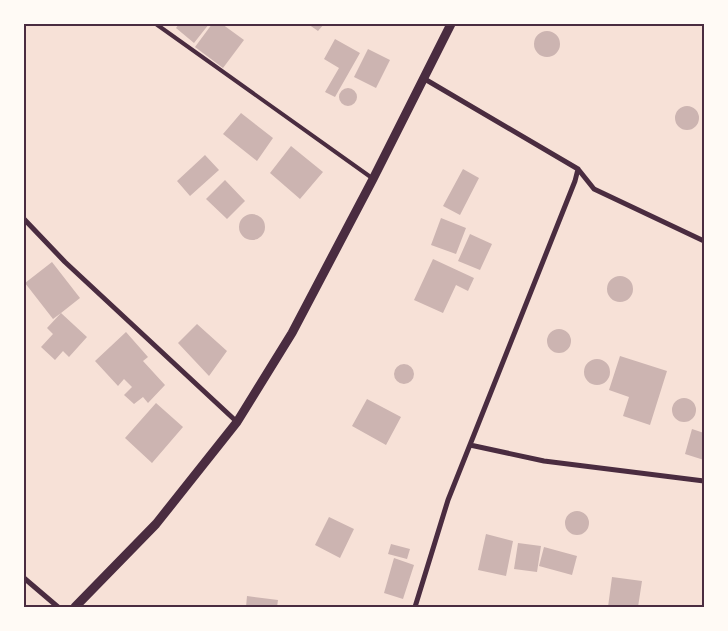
<svg xmlns="http://www.w3.org/2000/svg" width="728" height="631" font-family="Barlow,sans-serif">
  <style>
    .building { fill: #ccb4b1 }
    .lines { fill: none; stroke-linecap: round; stroke-linejoin: round }
    .service { stroke: #4a2c40; stroke-width: 4 }
    .minor { stroke: #4a2c40; stroke-width: 5 }
    .tertiary { stroke: #4a2c40; stroke-width: 9 }
    .neatline { fill: none; stroke: #4a2c40; stroke-width: 2 }
  </style>
  <rect width="100%" height="100%" fill="#f7e1d7"/>
  <path class="building" d="M 179,24 L 209,24 L 194,43 L 176,28 Z
    M 212,24 L 222,24 L 244,40 L 223,68 L 195,47 Z
    M 308,24 L 324,24 L 318,31 Z
    M534 44a13 13 0 1 1 26 0a13 13 0 1 1-26 0Z
    M 335,39 L 360,53 L 335,97 L 325,92 L 339,68 L 324,59 Z
    M 368,49 L 390,60 L 376,88 L 354,77 Z
    M339 97a9 9 0 1 1 18 0a9 9 0 1 1-18 0Z
    M675 118a12 12 0 1 1 24 0a12 12 0 1 1-24 0Z
    M 241,113 L 273,138 L 257,161 L 223,134 Z
    M 291,146 L 323,172 L 300,199 L 270,173 Z
    M 205,155 L 219,170 L 190,196 L 177,181 Z
    M 463,169 L 479,178 L 460,215 L 443,206 Z
    M 225,180 L 245,201 L 227,219 L 206,199 Z
    M239 227a13 13 0 1 1 26 0a13 13 0 1 1-26 0Z
    M 441,218 L 466,228 L 456,254 L 431,245 Z
    M 470,234 L 492,244 L 480,270 L 458,261 Z
    M 433,259 L 474,278 L 468,291 L 456,285 L 443,313 L 414,300 Z
    M 52,262 L 80,298 L 61,313 L 87,337 L 69,357 L 63,351 L 55,360 L 41,347 L 53,334 L 47,328 L 61,313 L 53,319 L 25,283 Z
    M607 289a13 13 0 1 1 26 0a13 13 0 1 1-26 0Z
    M 197,324 L 227,351 L 209,376 L 178,343 Z
    M547 341a12 12 0 1 1 24 0a12 12 0 1 1-24 0Z
    M 126,332 L 148,357 L 143,361 L 165,385 L 148,403 L 143,397 L 134,404 L 124,395 L 132,387 L 124,379 L 118,386 L 95,361 Z
    M 620,356 L 667,371 L 650,425 L 623,416 L 629,397 L 609,390 Z
    M584 372a13 13 0 1 1 26 0a13 13 0 1 1-26 0Z
    M394 374a10 10 0 1 1 20 0a10 10 0 1 1-20 0Z
    M672 410a12 12 0 1 1 24 0a12 12 0 1 1-24 0Z
    M 367,399 L 401,417 L 386,445 L 352,426 Z
    M 156,403 L 183,427 L 152,463 L 125,438 Z
    M 692,429 L 704,433 L 704,460 L 685,454 Z
    M565 523a12 12 0 1 1 24 0a12 12 0 1 1-24 0Z
    M 329,517 L 354,529 L 340,558 L 315,545 Z
    M 486,534 L 513,541 L 506,576 L 478,570 Z
    M 518,543 L 541,546 L 537,572 L 514,569 Z
    M 391,544 L 410,549 L 407,559 L 388,554 Z
    M 544,547 L 577,556 L 572,575 L 539,566 Z
    M 394,558 L 414,565 L 403,599 L 384,593 Z
    M 612,577 L 642,581 L 638,607 L 608,607 Z
    M 247,596 L 278,600 L 277,607 L 246,607 Z"/>
  <g class="lines">
    <path class="service" d="M 156,24 L 372,178"/>
    <path class="minor" d="M 423,78 L 578,169 L 594,189 L 704,241
      M 24,219 L 65,262 L 237,422
      M 470,445 L 544,461 L 704,481
      M 24,578 L 58,607
      M 415,607 L 448,500 L 575,181 L 578,169"/>
    <path class="tertiary" d="M 75,607 L 156,524 L 237,422 L 292,333 L 373,179 L 451,24"/>
  </g>
  <rect width="728" height="631" fill="none" stroke="#fffaf5" stroke-width="50"/>
  <rect x="25" y="25" width="678" height="581" class="neatline"/>
</svg>
